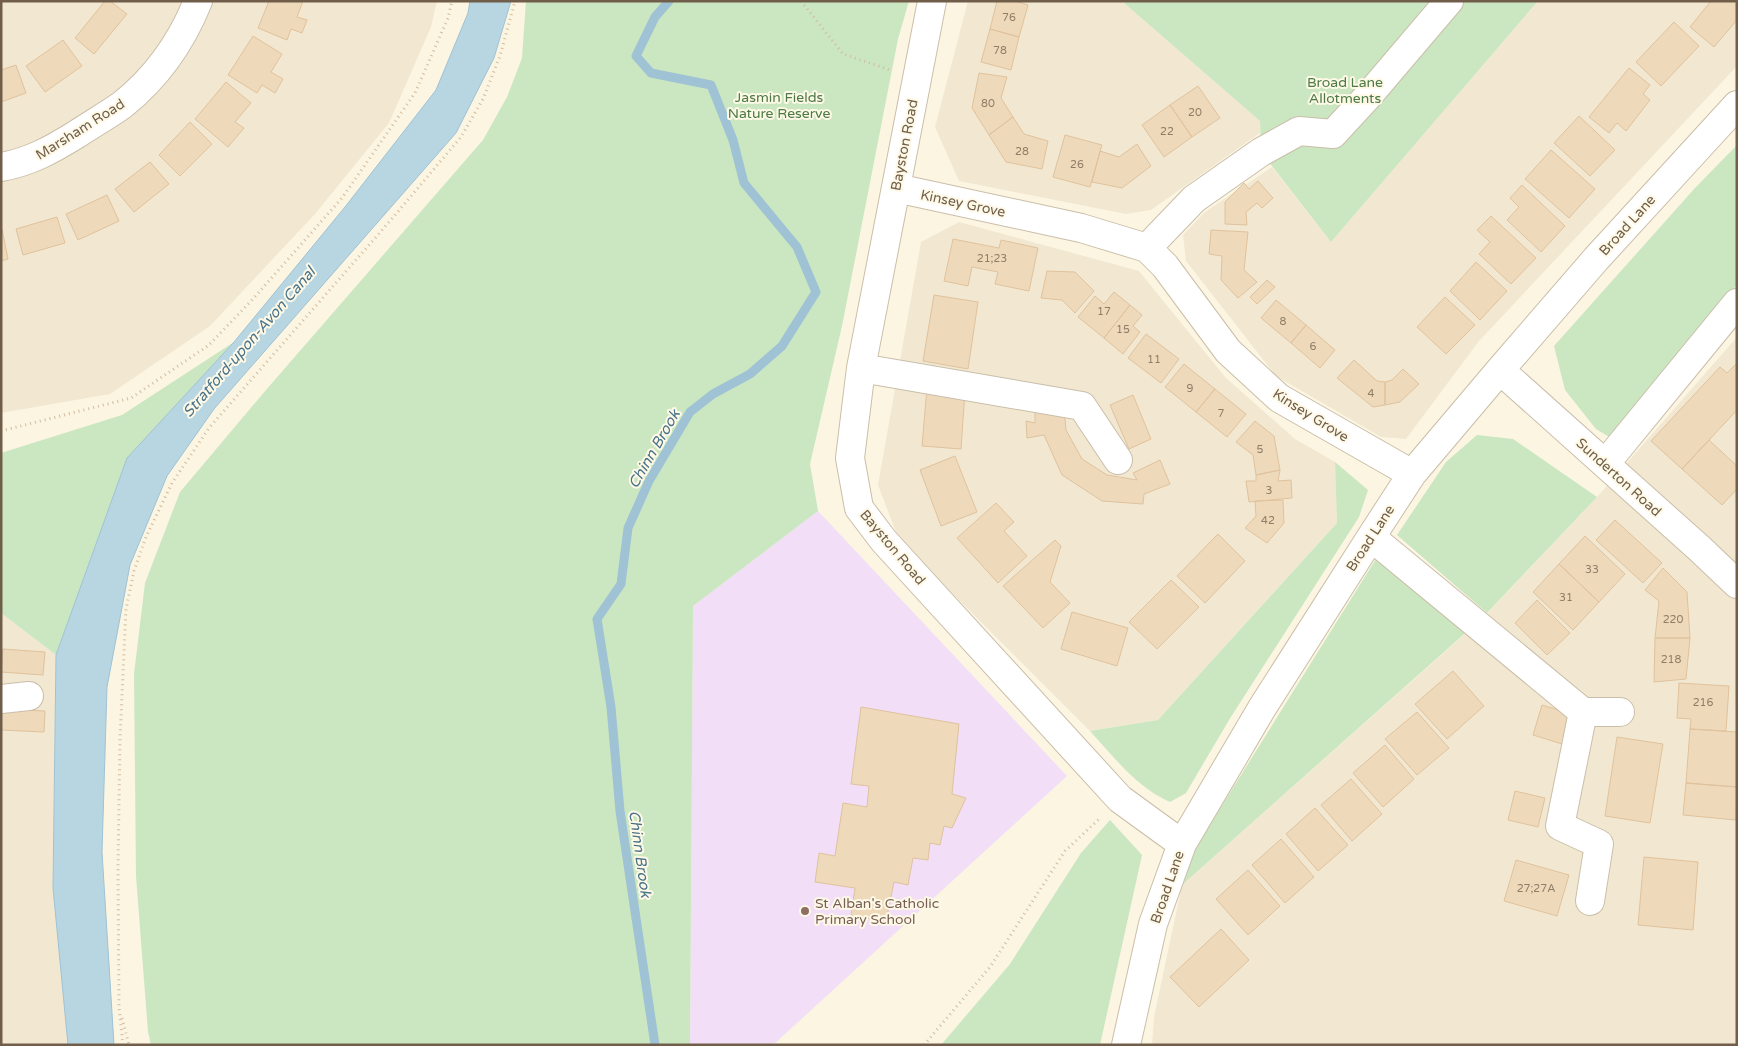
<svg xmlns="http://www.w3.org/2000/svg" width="1738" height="1046" font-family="'Varela Round',sans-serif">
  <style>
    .residential { fill: #f2e8d1 }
    .education { fill: #f2dff7 }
    .green { fill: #cae7c1 }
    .water { fill: #b8d5e2; stroke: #9fc2d4 }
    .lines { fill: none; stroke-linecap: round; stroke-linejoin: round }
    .stream { stroke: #9fc2d4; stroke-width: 9 }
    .building { fill: #eed9bb; stroke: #e0c29c }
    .minor-casing { stroke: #cabea9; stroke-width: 30 }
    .path { stroke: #d3bc9f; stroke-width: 3; stroke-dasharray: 1 4; stroke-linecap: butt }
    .minor { stroke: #fff; stroke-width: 28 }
    .education-dot { fill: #8d6e63; stroke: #fef9e7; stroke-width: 2 }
    .labels { text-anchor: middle; stroke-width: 4; stroke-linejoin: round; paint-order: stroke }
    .number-label { font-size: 11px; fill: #907d66 }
    .park-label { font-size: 14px; fill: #4c7b45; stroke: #fef9e7 }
    .street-label { font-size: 14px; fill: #705e4a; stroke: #fef9e7 }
    .education-label { font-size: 14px; fill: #785e54; stroke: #fef9e7; text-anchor: start }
    .water-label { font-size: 15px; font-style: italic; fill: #48738a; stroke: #fef9e7 }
  </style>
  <rect width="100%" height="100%" fill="#fbf5e2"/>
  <path class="residential" d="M 1,1 L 437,1 L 431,27 L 389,123 L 315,214 L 210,326 L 110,394 L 1,413 Z
    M 968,1 L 1125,1 L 1124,3 L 1260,121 L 1260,133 L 1151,210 L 1126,214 L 959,181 L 935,127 Z
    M 1538,1 L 1737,1 L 1737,66 L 1479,341 L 1406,439 L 1381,437 L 1276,376 L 1186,261 L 1183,235 L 1205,212 L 1272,167 L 1331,242 Z
    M 959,222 L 1139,271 L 1225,377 L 1295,439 L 1335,462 L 1337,523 L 1158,720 L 1090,731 L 899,540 L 878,485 L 921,242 Z
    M 1737,337 L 1737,1045 L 1152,1045 L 1154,1017 L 1182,885 L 1481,620 L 1597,497 Z
    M 1,613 L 56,655 L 53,888 L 68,1045 L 1,1045 Z"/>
  <path class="education" d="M 818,511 L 1067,776 L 773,1045 L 690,1045 L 693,606 Z"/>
  <path class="green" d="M 526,1 L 909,1 L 898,39 L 842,326 L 810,464 L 818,511 L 693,606 L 690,1045 L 151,1045 L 148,1032 L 136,876 L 134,674 L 145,583 L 180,492 L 266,390 L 483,140 L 507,97 L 522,58 Z
    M 1125,1 L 1538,1 L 1331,242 L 1261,152 L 1260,121 L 1124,3 Z
    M 1737,145 L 1737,285 L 1611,438 L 1596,429 L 1565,390 L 1554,346 L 1695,188 Z
    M 234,342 L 127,458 L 56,655 L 1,613 L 1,453 L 122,415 Z
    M 1477,435 L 1513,439 L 1597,497 L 1487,613 L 1397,535 L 1446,462 Z
    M 1335,462 L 1368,490 L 1359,517 L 1229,720 L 1186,793 L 1170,802 C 1136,787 1114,757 1090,731 L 1158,720 L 1337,523 Z
    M 1376,559 L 1471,628 L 1182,885 L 1186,863 Z
    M 1110,820 L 1142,855 L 1100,1045 L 941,1045 L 1010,964 L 1081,853 Z"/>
  <path class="water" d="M 470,1 L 511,1 L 494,58 L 456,133 L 214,409 L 167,476 L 130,565 L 107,687 L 102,852 L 114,1045 L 68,1045 L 53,888 L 56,655 L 127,458 L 234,342 L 345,207 L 436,90 L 468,13 Z"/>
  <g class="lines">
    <path class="stream" d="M 655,1045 L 620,811 L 611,707 L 597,619 L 621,584 L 628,528 L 649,481 L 690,412 L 713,394 L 750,374 L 782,346 L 816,292 L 797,247 L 744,183 L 733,140 L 711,85 L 651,73 L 636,56 L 655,17 L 669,1"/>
  </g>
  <path class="building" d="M 105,1 L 110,1 L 127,14 L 94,54 L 75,38 Z
    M 269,1 L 303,1 L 297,17 L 307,20 L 302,33 L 291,29 L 287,40 L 258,28 Z
    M 997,1 L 1015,1 L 1028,5 L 1019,37 L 990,29 Z
    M 1711,1 L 1737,1 L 1737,20 L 1714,47 L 1690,27 Z
    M 1674,22 L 1699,46 L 1661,86 L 1636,62 Z
    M 990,29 L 1019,37 L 1011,70 L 981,62 Z
    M 253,36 L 282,54 L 271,72 L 283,79 L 275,93 L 262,85 L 257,93 L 228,75 Z
    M 63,40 L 82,66 L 45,92 L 26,66 Z
    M 16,65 L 26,93 L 1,102 L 1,70 Z
    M 1629,68 L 1650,85 L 1643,94 L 1650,100 L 1626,131 L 1617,123 L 1609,133 L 1589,117 Z
    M 979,73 L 1007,77 L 1001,98 L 1013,117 L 989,135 L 972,108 Z
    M 226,82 L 251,103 L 235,122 L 244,128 L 228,147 L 195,119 Z
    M 1198,86 L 1220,118 L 1192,137 L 1170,105 Z
    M 1170,105 L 1192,137 L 1164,157 L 1142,125 Z
    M 1579,116 L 1615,150 L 1590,176 L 1554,143 Z
    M 1013,117 L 1024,134 L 1048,141 L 1042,169 L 1006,162 L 989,135 Z
    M 190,122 L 212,144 L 180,176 L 159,155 Z
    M 1065,135 L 1102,145 L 1090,187 L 1053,177 Z
    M 1137,144 L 1151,166 L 1122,188 L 1092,182 L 1100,151 L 1119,157 Z
    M 1551,150 L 1595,189 L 1569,218 L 1525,179 Z
    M 150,162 L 169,184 L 134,212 L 115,189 Z
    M 1258,181 L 1273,198 L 1262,208 L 1257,203 L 1246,212 L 1247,225 L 1225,224 L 1225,202 L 1244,183 L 1249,189 Z
    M 1522,185 L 1565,226 L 1541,252 L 1507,220 L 1519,207 L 1510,198 Z
    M 107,195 L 119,221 L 78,240 L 66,214 Z
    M 1491,216 L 1536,258 L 1511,284 L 1479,254 L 1490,242 L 1477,230 Z
    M 57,217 L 65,243 L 23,255 L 16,229 Z
    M 2,229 L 8,259 L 1,261 L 1,230 Z
    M 1211,230 L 1248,232 L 1244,270 L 1257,282 L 1238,298 L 1221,280 L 1222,256 L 1209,254 Z
    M 953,239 L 999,248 L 1001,240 L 1038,248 L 1029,291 L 995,284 L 998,272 L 972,267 L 968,286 L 944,281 Z
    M 1476,262 L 1507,291 L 1480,320 L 1450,291 Z
    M 1047,271 L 1075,272 L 1094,291 L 1075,313 L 1062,300 L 1041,298 Z
    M 1267,280 L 1275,287 L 1257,304 L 1250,297 Z
    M 1114,292 L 1130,305 L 1104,338 L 1078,317 L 1095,296 L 1104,304 Z
    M 934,295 L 978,302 L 968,369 L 923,361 Z
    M 1445,297 L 1475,325 L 1446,354 L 1417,327 Z
    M 1276,300 L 1306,325 L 1291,343 L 1261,318 Z
    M 1130,305 L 1142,315 L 1133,326 L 1140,332 L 1123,354 L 1104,338 Z
    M 1306,325 L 1335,350 L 1320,368 L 1291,343 Z
    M 1146,334 L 1179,359 L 1161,383 L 1128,358 Z
    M 1354,360 L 1377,381 L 1385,382 L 1385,405 L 1373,407 L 1337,378 Z
    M 1737,363 L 1737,410 L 1682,469 L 1651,441 L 1720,367 L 1727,373 Z
    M 1184,364 L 1215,389 L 1196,412 L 1165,387 Z
    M 1403,369 L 1419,384 L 1400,402 L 1385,405 L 1385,382 L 1392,380 Z
    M 927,388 L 965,391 L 961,449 L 922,446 Z
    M 1215,389 L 1246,414 L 1227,437 L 1196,412 Z
    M 1133,395 L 1151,439 L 1129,449 L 1110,405 Z
    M 1035,403 L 1064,408 L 1066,430 L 1082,459 L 1107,475 L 1137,480 L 1133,473 L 1160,460 L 1170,484 L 1144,494 L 1143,504 L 1102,501 L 1062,475 L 1044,435 L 1027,438 L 1026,421 L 1035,423 Z
    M 1255,421 L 1274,436 L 1280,470 L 1256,475 L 1253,455 L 1236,442 Z
    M 1709,440 L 1737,466 L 1737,489 L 1722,505 L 1682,469 Z
    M 955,456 L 977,512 L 941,526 L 920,470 Z
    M 1280,470 L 1278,481 L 1291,480 L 1292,498 L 1249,502 L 1246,481 L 1256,481 L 1256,475 Z
    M 1283,500 L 1284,523 L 1267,543 L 1245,528 L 1256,516 L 1255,501 Z
    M 996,503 L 1014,522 L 1004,531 L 1027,556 L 998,583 L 957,538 Z
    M 1615,520 L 1662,563 L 1643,583 L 1596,540 Z
    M 1218,534 L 1245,561 L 1205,603 L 1177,576 Z
    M 1585,536 L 1625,574 L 1599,602 L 1559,564 Z
    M 1055,540 L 1061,546 L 1050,582 L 1070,603 L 1043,628 L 1003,586 Z
    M 1559,564 L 1599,602 L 1573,630 L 1533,592 Z
    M 1663,568 L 1687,592 L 1690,638 L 1655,638 L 1659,601 L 1645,590 Z
    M 1171,580 L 1199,607 L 1157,649 L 1129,622 Z
    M 1537,600 L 1570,633 L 1547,655 L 1515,623 Z
    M 1072,612 L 1128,628 L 1117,666 L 1061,649 Z
    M 1655,638 L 1690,638 L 1686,679 L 1654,682 Z
    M 3,649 L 45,652 L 43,675 L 1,672 Z
    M 1453,671 L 1484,706 L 1447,739 L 1415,704 Z
    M 1679,683 L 1729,686 L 1726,731 L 1690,729 L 1691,719 L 1677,718 Z
    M 1542,705 L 1572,714 L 1562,744 L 1533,735 Z
    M 861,707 L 959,724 L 952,794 L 966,798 L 952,828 L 944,826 L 940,845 L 930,843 L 928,860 L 913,858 L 908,885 L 894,882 L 886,921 L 851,916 L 855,888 L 815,882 L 819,853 L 835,856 L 843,803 L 867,807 L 869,786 L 851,784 Z
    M 1,709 L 45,711 L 44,732 L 1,730 Z
    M 1417,712 L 1449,748 L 1417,775 L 1385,739 Z
    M 1690,729 L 1737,732 L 1737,787 L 1686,783 Z
    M 1617,737 L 1663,744 L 1650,823 L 1605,816 Z
    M 1385,745 L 1414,779 L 1383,807 L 1353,773 Z
    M 1351,779 L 1382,814 L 1352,841 L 1321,805 Z
    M 1686,783 L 1737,787 L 1736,820 L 1683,815 Z
    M 1515,791 L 1545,798 L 1538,827 L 1508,820 Z
    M 1315,808 L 1348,845 L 1318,871 L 1286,834 Z
    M 1281,839 L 1314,877 L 1285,903 L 1252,865 Z
    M 1644,857 L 1698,862 L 1693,930 L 1638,925 Z
    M 1516,860 L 1569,875 L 1557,916 L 1504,901 Z
    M 1248,870 L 1280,906 L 1248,935 L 1216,899 Z
    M 1221,929 L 1249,960 L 1199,1007 L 1170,977 Z"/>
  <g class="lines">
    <defs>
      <path id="minor" d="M 932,1 L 861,368 L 850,458 L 859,508 L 884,541 L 1120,799 L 1182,844
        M 1,167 C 30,162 53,149 77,134 C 92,124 108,115 122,105 C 156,78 182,41 198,1
        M 896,188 L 1081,228 L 1147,248 L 1165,266 L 1228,351 L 1279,398 L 1412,474
        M 1147,248 L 1194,199 L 1261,152 L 1299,131 L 1333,134 L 1369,95 L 1449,1
        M 861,368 L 1082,406 L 1118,460
        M 1500,370 L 1699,548 L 1737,584
        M 1605,464 L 1737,303
        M 1371,537 L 1583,712 L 1560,826 L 1599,844 L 1590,901
        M 1,699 L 29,696
        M 1583,712 L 1620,712
        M 1126,1045 L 1153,924 L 1182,844 L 1262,708 L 1371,537 L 1412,474 L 1500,370 L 1596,259 L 1737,105"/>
    </defs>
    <use href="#minor" class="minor-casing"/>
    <path class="path" d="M 801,1 L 843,54 L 890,70
      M 1,431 L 131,398 L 209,345 L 253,299 L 342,198 L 415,93 L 448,18 L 452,1
      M 122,1018 L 129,1045
      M 123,1045 L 119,1007 L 118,867 L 120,738 L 126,609 L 134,571 L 146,537 L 172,483 L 209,428 L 390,221 L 461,137 L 483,99 L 500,56 L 515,1
      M 924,1045 L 990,967 L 1065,851 L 1099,819"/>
    <use href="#minor" class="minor"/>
  </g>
  <circle class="education-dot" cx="805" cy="911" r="5"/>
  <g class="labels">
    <g class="number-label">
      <text x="1009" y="21">76</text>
      <text x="1000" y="54">78</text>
      <text x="988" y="107">80</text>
      <text x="1195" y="116">20</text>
      <text x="1167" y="135">22</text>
      <text x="1022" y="155">28</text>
      <text x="1077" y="168">26</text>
      <text x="992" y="262">21;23</text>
      <text x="1104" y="315">17</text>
      <text x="1283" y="325">8</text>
      <text x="1123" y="333">15</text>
      <text x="1313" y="350">6</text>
      <text x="1154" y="363">11</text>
      <text x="1190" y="392">9</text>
      <text x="1371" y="397">4</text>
      <text x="1221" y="417">7</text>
      <text x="1260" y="453">5</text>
      <text x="1269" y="494">3</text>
      <text x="1268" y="524">42</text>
      <text x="1592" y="573">33</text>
      <text x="1566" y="601">31</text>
      <text x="1673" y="623">220</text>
      <text x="1671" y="663">218</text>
      <text x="1703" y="706">216</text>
      <text x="1536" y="892">27;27A</text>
    </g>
    <g class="park-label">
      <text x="1345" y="87">Broad Lane<tspan x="1345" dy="16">Allotments</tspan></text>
      <text x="779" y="102">Jasmin Fields<tspan x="779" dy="16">Nature Reserve</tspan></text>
    </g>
    <g class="street-label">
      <text transform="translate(80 129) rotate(-32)" y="5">Marsham Road</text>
      <text transform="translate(904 145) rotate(-79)" y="5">Bayston Road</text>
      <text transform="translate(963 203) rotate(12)" y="5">Kinsey Grove</text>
      <text transform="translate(1627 225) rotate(-48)" y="5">Broad Lane</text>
      <text transform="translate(1311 415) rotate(32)" y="5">Kinsey Grove</text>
      <text transform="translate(1619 477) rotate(42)" y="5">Sunderton Road</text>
      <text transform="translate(1370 538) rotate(-57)" y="5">Broad Lane</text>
      <text transform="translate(893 547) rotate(50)" y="5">Bayston Road</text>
      <text transform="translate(1167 887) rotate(-71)" y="5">Broad Lane</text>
    </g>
    <g class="education-label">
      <text x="815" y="908">St Alban's Catholic<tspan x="815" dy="16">Primary School</tspan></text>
    </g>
    <g class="water-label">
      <text transform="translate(249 342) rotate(-49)" y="5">Stratford-upon-Avon Canal</text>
      <text transform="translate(654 449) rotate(-60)" y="5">Chinn Brook</text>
      <text transform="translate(640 854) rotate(82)" y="5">Chinn Brook</text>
    </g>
  </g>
  <rect width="1738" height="1046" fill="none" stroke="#705e4a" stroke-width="5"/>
</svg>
